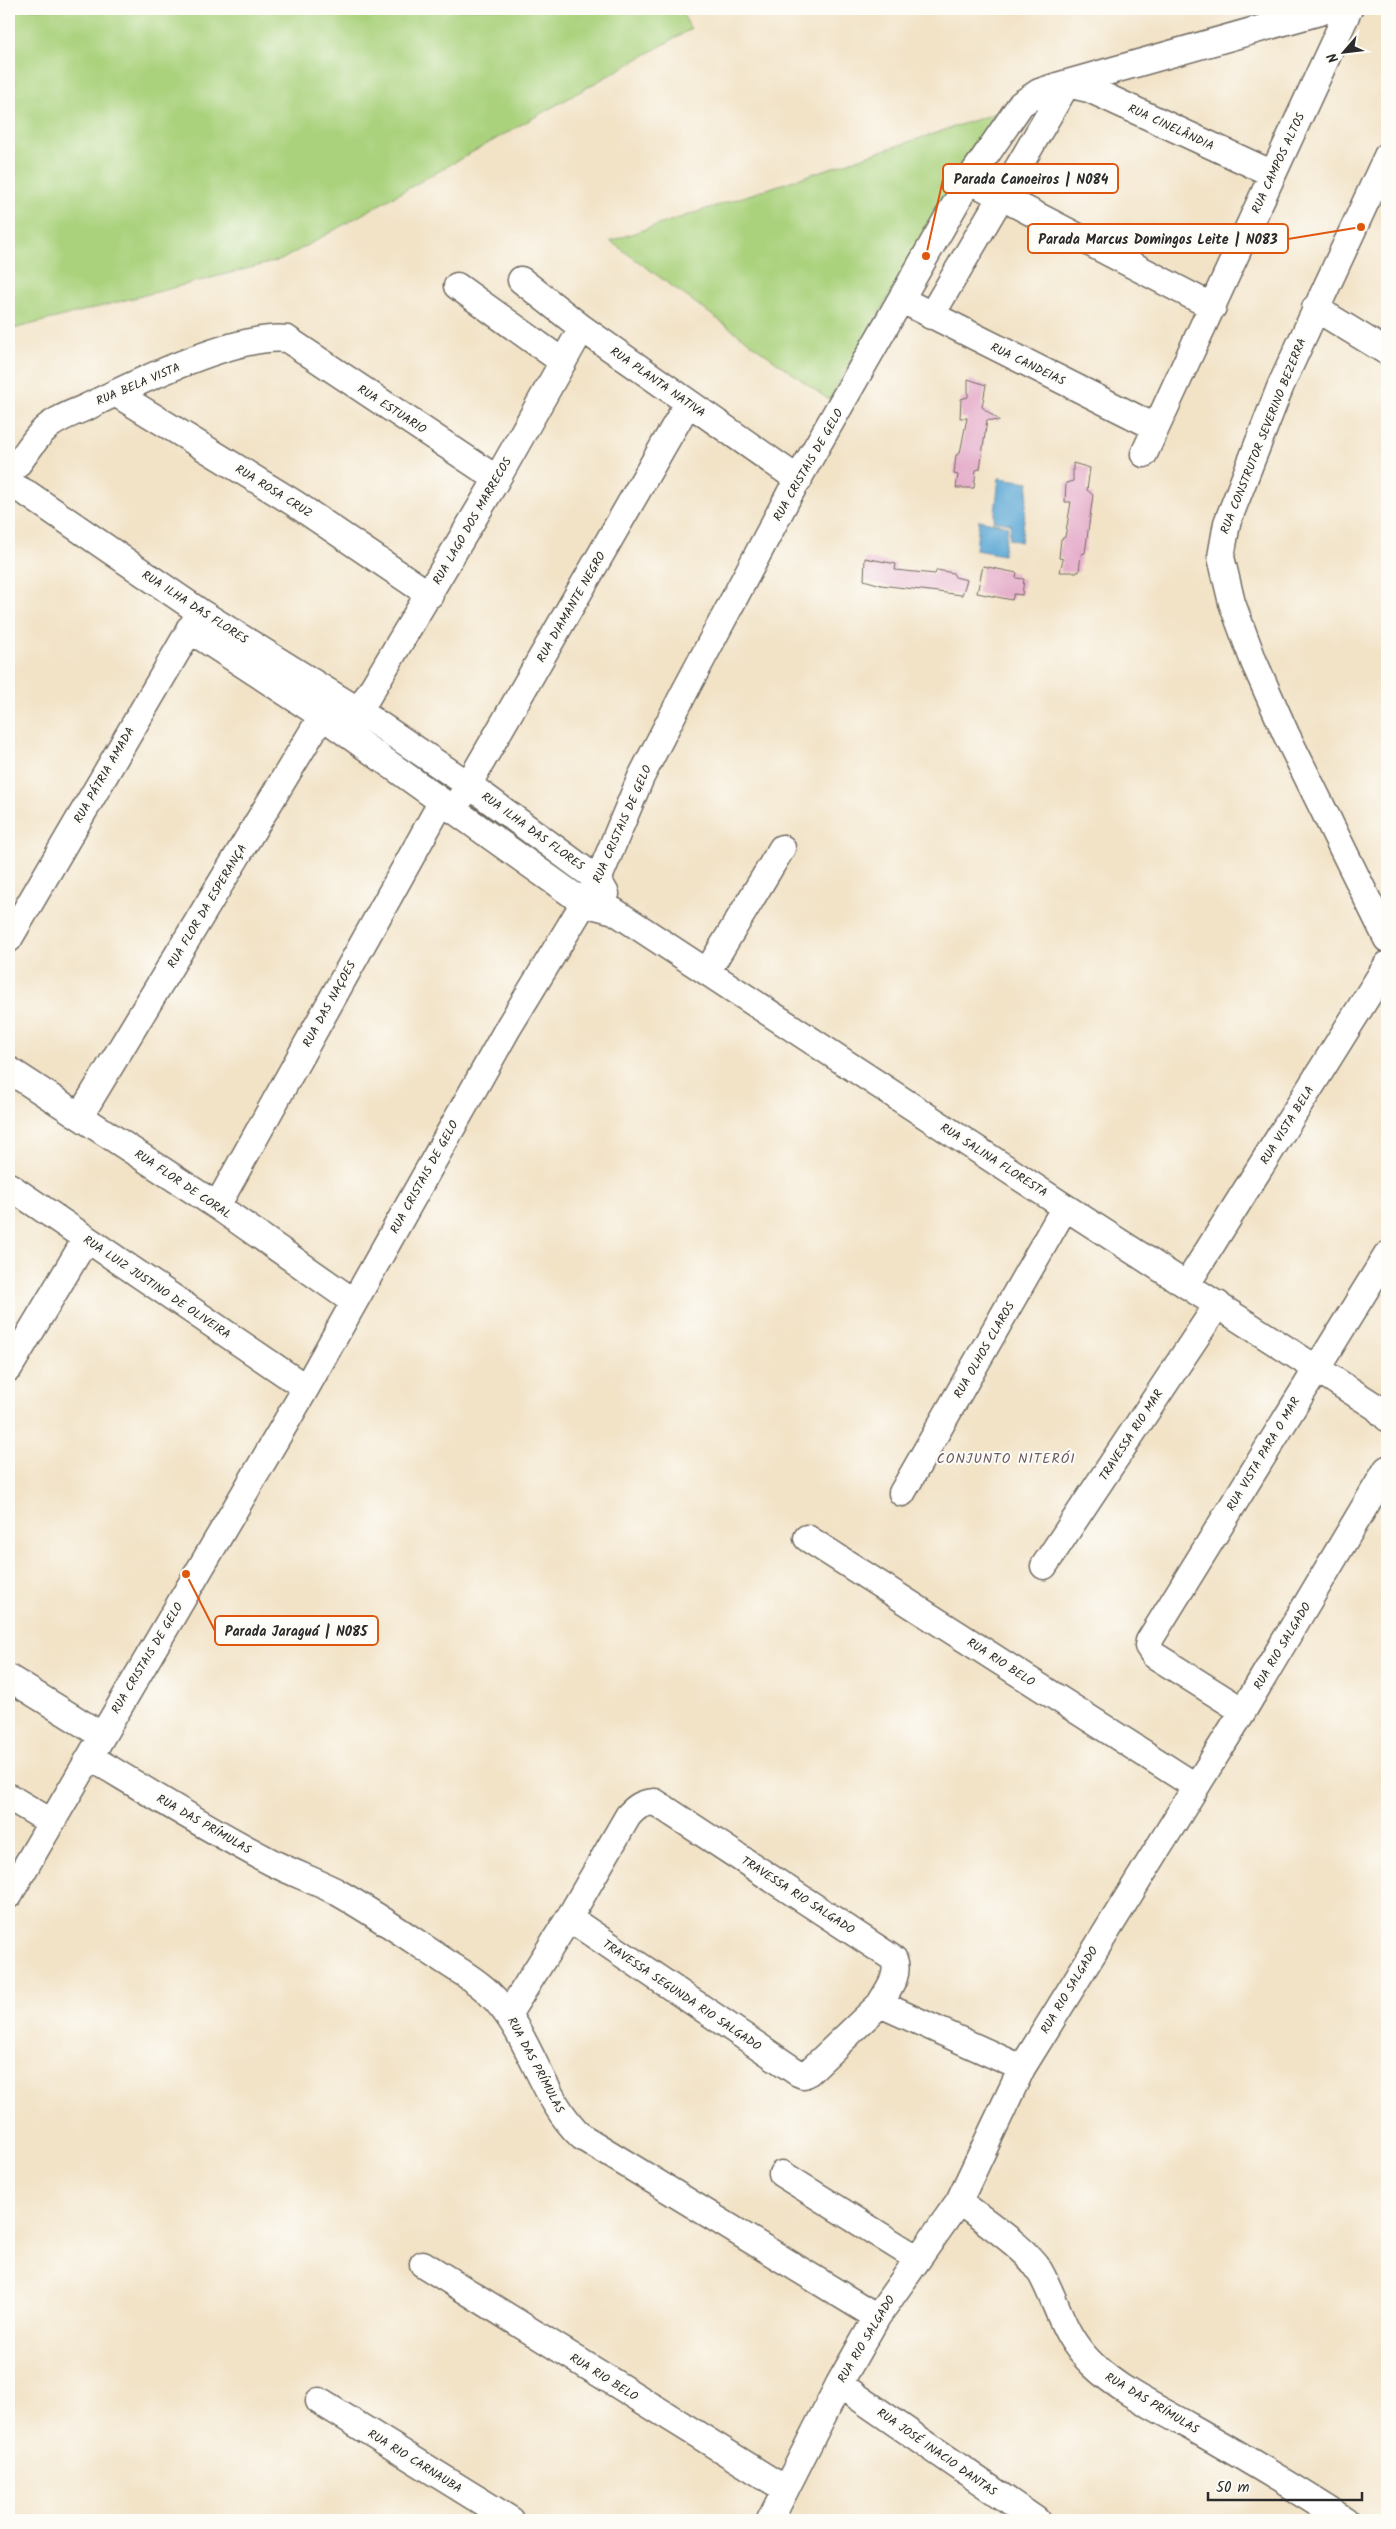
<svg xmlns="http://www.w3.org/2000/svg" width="1396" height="2529" font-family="Kalam,sans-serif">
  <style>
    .green { fill: #aad27d; stroke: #6a7e54 }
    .water { fill: #5ba7d4; stroke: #436980 }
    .building { fill: #e6b0cc }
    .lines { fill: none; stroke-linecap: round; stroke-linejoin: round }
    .minor-casing { stroke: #716b62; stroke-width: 29 }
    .minor { stroke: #fff; stroke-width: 26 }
    .labels { text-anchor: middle; stroke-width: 4; stroke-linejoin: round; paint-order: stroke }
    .street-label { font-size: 12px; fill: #2b2b2b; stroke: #fdfcf7 }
    .neighbourhood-label { font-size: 14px; letter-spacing: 1px; fill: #6c5a63; stroke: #fdfcf7 }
    .leader { fill: none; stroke: #df570e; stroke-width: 2 }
    .callout-dot { fill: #df570e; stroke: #fdfcf7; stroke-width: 2 }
    .callout { fill: #fdfcf7; stroke: #df570e; stroke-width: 2 }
    .callout-label { font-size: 14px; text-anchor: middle; font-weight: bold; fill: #2b2b2b }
  </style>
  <rect width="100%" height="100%" fill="#fdfcf7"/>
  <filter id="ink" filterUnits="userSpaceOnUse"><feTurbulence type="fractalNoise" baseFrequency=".02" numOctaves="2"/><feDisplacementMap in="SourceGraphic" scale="10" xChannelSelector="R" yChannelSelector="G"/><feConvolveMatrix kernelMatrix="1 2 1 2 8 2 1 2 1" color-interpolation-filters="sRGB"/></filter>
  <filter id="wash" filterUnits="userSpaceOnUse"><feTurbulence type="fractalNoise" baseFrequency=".0096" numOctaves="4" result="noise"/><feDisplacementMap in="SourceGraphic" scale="20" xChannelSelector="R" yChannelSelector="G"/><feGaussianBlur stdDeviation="1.12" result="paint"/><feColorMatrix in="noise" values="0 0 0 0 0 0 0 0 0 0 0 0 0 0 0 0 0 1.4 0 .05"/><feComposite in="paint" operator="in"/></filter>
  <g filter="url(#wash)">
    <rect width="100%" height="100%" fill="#f2e3c7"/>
    <path class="green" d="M 9,9 L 680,9 L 691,29 L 281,260 L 9,330 Z
      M 996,113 L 829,400 L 610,241 Z"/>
    <path class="water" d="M 999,478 L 1029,482 L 1021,542 L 1009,539 L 1011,524 L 994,521 Z
      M 979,520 L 1008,526 L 1003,555 L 976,550 Z"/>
    <g id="blocks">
      <path class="building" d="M 968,379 L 986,385 L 982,407 L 1000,421 L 987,420 L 980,469 L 976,470 L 974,488 L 956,488 L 958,475 L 954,474 L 956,455 L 960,453 L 967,418 L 960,418 L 961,399 L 968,397 Z
        M 1073,463 L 1090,468 L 1087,490 L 1093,495 L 1085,553 L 1081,554 L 1079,572 L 1060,572 L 1063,559 L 1059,558 L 1061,539 L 1065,537 L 1071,502 L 1065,502 L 1066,483 L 1073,481 Z
        M 865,558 L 896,564 L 895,570 L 935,574 L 937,570 L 953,573 L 955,577 L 967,580 L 962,595 L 881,585 L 864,580 Z
        M 983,566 L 1017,573 L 1016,578 L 1024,579 L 1022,595 L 1014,594 L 1012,600 L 977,593 Z"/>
    </g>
  </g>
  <g filter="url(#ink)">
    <use href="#blocks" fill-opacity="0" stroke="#716b62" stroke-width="1"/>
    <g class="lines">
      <defs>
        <path id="minor" d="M 1067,84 L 1089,89 L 1273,174
          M 1387,156 L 1281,385 L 1227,523 L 1221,557 L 1232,603 L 1254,662 L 1286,734 L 1387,939
          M 969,180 L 1213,307
          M 521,280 L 582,328 L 799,480
          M 457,286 L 563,362
          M 902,300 L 1155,427
          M 1315,308 L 1387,352
          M 931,316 L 1067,84
          M 115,393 L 294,503 L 430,595
          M 1144,454 L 1349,9
          M 9,470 L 16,466 C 26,454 37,434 50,425 C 61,417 75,412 87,407 C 133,384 238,333 287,339 L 497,479
          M 9,484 L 28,494 L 200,612 L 359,711 L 469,785 L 598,880 L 606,894
          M 189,629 L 322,716 L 584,903 L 614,911 L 1065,1207 L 1376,1407 L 1387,1418
          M 359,711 L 497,479 L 582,328
          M 460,799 L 688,403
          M 9,939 L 199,614
          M 707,972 L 782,848
          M 9,1070 L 217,1206 L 354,1302
          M 80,1116 L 331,701
          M 9,1186 L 306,1388
          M 217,1206 L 441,803
          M 1187,1284 L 1387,965
          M 9,1368 L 86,1239
          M 902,1493 L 1065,1207
          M 807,1538 L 1195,1786
          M 1044,1566 L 1218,1304
          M 9,1678 L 101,1735
          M 1243,1711 L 1154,1655 L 1148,1646 L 1149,1641 L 1387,1255
          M 90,1757 C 150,1793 211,1831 273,1863 C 293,1873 315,1881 335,1891 C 371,1911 405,1935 440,1958 C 456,1969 475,1979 489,1993 C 532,2034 539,2097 582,2137 L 877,2317
          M 9,1797 L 51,1822
          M 9,1895 L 306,1388 L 508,1028 L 598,880 L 641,777 L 684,693 L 789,495 L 969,180 L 1021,104 L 1039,92 L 1057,86 L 1330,9
          M 569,1918 L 628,1816 C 637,1806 642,1803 655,1802 L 894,1959 C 900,1976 888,1989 880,2004 L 1022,2068
          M 509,2013 L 569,1918 L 798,2073 L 803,2075 L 809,2072 L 880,2004
          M 782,2174 L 918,2259
          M 959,2201 C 981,2219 1025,2247 1039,2270 C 1059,2305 1061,2334 1093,2365 C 1120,2391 1157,2408 1189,2426 C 1242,2456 1294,2487 1345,2520
          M 423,2264 L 785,2489
          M 839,2384 L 1036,2520
          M 319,2401 L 511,2520
          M 770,2520 L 839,2384 L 877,2317 L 959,2201 L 1022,2068 L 1243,1711 L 1387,1469"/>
      </defs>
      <use href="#minor" class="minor-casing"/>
      <use href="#minor" class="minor"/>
    </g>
  </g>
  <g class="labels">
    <g class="street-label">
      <text transform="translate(1171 127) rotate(25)" y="4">RUA CINELÂNDIA</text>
      <text transform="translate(1278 163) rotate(-65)" y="4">RUA CAMPOS ALTOS</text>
      <text transform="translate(1028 364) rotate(26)" y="4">RUA CANDEIAS</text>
      <text transform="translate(658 382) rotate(35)" y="4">RUA PLANTA NATIVA</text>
      <text transform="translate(138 384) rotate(-23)" y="4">RUA BELA VISTA</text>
      <text transform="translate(392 409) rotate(33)" y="4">RUA ESTUARIO</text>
      <text transform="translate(1263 436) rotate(-68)" y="4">RUA CONSTRUTOR SEVERINO BEZERRA</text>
      <text transform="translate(808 465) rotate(-60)" y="4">RUA CRISTAIS DE GELO</text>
      <text transform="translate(274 491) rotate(32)" y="4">RUA ROSA CRUZ</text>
      <text transform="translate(472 521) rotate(-60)" y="4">RUA LAGO DOS MARRECOS</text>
      <text transform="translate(195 607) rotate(33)" y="4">RUA ILHA DAS FLORES</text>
      <text transform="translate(571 607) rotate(-60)" y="4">RUA DIAMANTE NEGRO</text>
      <text transform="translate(104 775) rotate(-60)" y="4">RUA PÁTRIA AMADA</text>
      <text transform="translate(622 824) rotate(-66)" y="4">RUA CRISTAIS DE GELO</text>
      <text transform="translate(533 831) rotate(36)" y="4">RUA ILHA DAS FLORES</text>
      <text transform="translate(207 906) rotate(-59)" y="4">RUA FLOR DA ESPERANÇA</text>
      <text transform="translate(329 1004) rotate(-61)" y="4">RUA DAS NAÇOES</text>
      <text transform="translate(1287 1125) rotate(-58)" y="4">RUA VISTA BELA</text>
      <text transform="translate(994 1160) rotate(33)" y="4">RUA SALINA FLORESTA</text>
      <text transform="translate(424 1177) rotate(-61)" y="4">RUA CRISTAIS DE GELO</text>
      <text transform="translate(183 1184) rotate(34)" y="4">RUA FLOR DE CORAL</text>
      <text transform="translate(157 1287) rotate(34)" y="4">RUA LUIZ JUSTINO DE OLIVEIRA</text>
      <text transform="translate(984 1350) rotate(-60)" y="4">RUA OLHOS CLAROS</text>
      <text transform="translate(1131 1435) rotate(-57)" y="4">TRAVESSA RIO MAR</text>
      <text transform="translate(1263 1454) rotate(-59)" y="4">RUA VISTA PARA O MAR</text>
      <text transform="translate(1282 1646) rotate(-59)" y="4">RUA RIO SALGADO</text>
      <text transform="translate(147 1658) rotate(-59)" y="4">RUA CRISTAIS DE GELO</text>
      <text transform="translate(1001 1662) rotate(33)" y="4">RUA RIO BELO</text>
      <text transform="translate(204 1824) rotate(30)" y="4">RUA DAS PRÍMULAS</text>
      <text transform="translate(798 1895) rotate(33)" y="4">TRAVESSA RIO SALGADO</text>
      <text transform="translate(1069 1990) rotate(-59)" y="4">RUA RIO SALGADO</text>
      <text transform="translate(682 1995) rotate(34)" y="4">TRAVESSA SEGUNDA RIO SALGADO</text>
      <text transform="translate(536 2065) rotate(62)" y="4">RUA DAS PRÍMULAS</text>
      <text transform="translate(866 2339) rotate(-59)" y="4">RUA RIO SALGADO</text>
      <text transform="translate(604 2377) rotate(32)" y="4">RUA RIO BELO</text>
      <text transform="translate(1152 2403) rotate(31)" y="4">RUA DAS PRÍMULAS</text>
      <text transform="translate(937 2452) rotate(35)" y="4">RUA JOSÉ INACIO DANTAS</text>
      <text transform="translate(415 2461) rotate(32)" y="4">RUA RIO CARNAUBA</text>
    </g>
    <g class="neighbourhood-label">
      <text x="1006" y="1463">CONJUNTO NITERÓI</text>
    </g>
  </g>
  <path class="leader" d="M926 256L943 179M1361 227L1288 239M186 1574L215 1631"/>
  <g class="callout-dot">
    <circle cx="926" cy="256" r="5"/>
    <circle cx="1361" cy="227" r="5"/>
    <circle cx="186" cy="1574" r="5"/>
  </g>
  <g class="callout">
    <rect x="943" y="164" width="175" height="29" rx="5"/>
    <rect x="1028" y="224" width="260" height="29" rx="5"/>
    <rect x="215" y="1616" width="163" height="29" rx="5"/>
  </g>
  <g class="callout-label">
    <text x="1031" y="184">Parada Canoeiros | N084</text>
    <text x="1158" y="244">Parada Marcus Domingos Leite | N083</text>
    <text x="296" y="1636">Parada Jaraguá | N085</text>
  </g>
  <rect width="1396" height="2529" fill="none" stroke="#fdfcf7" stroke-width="30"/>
  <g transform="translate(1344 52) rotate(242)" stroke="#fdfcf7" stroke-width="4" paint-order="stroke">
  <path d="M0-4L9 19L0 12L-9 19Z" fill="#2b2b2b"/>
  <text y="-8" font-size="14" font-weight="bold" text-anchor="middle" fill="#2b2b2b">N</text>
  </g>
  <path d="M1208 2492v8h154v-8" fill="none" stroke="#2b2b2b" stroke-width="2.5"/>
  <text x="1216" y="2492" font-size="15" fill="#2b2b2b" stroke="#fdfcf7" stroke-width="4" paint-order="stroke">50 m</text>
</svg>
